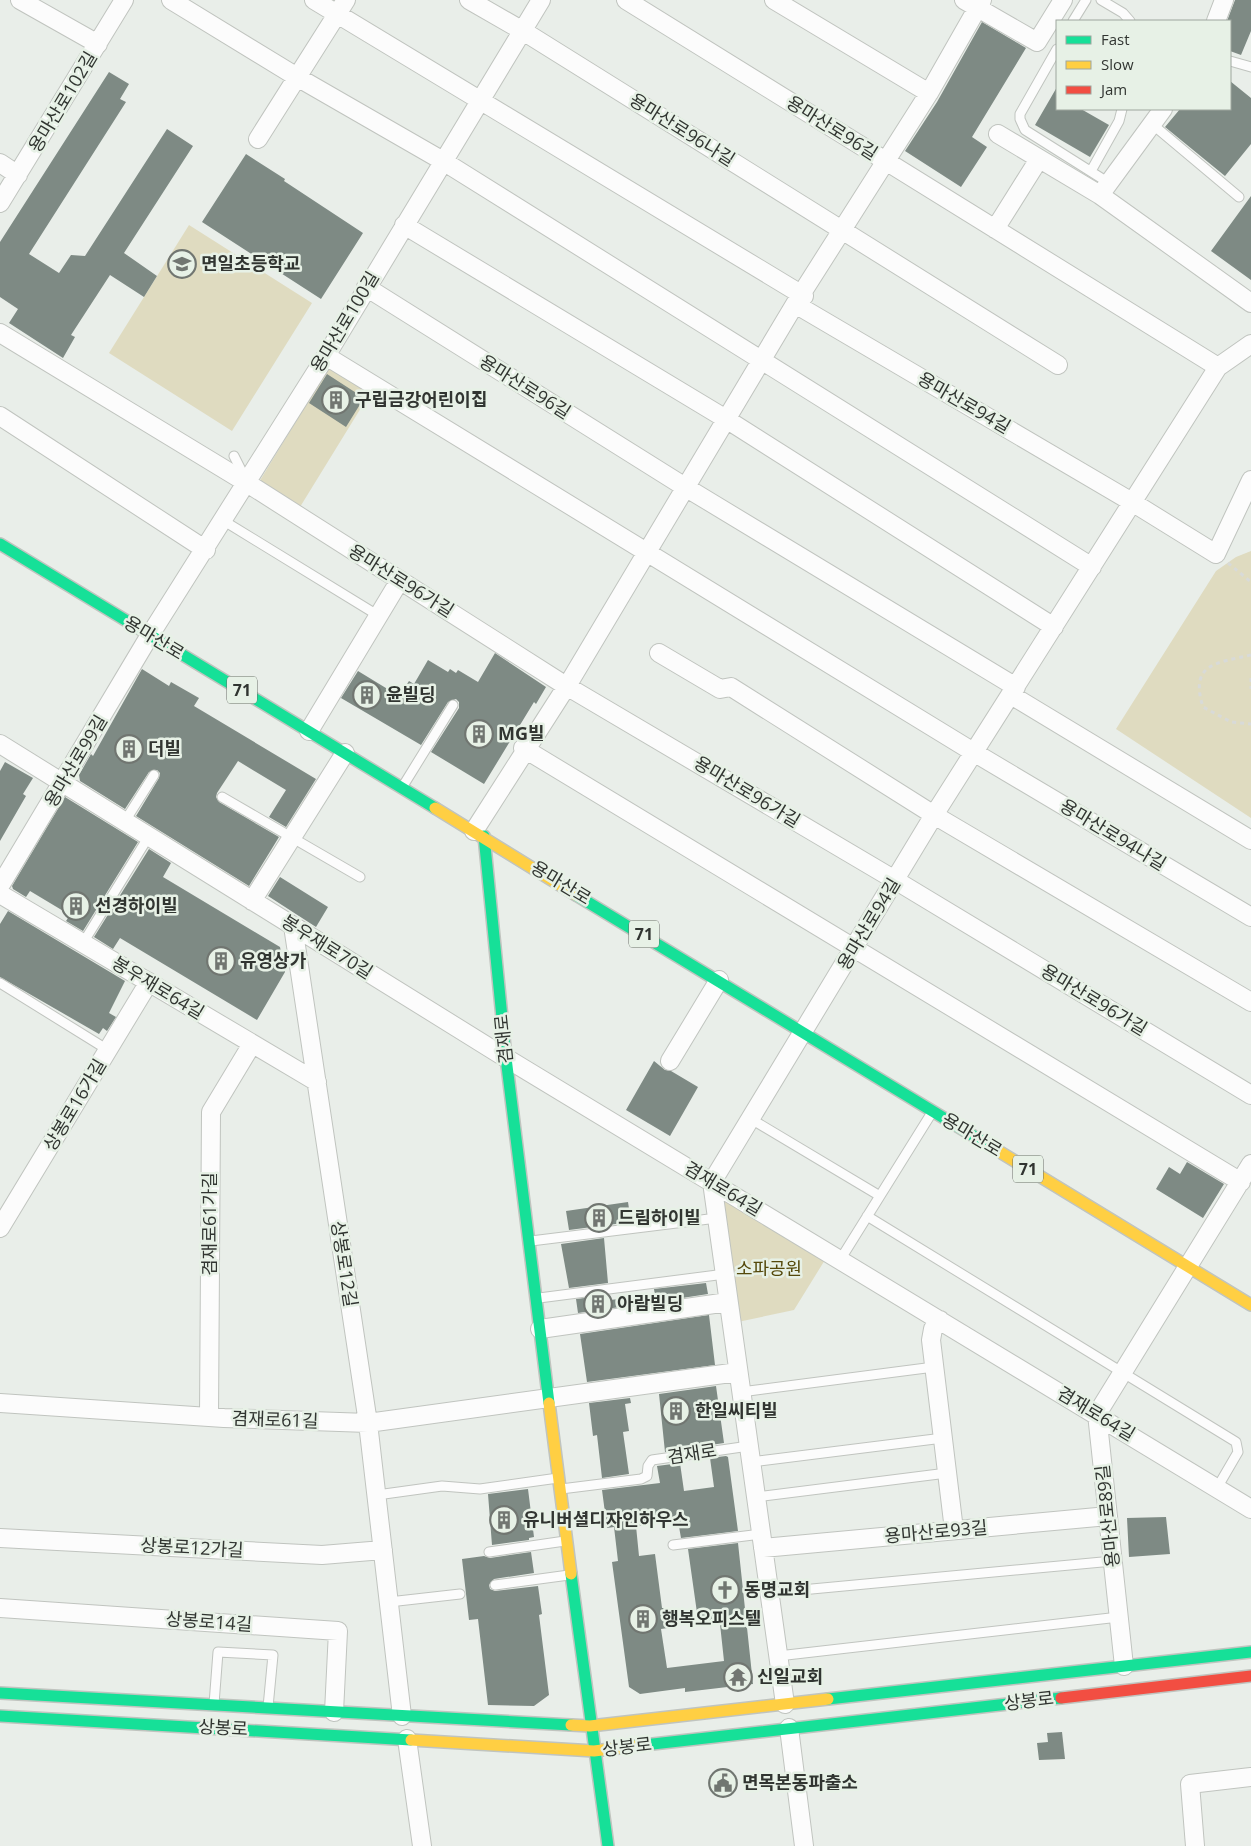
<svg xmlns="http://www.w3.org/2000/svg" width="1251" height="1846" font-family="'Open Sans','Noto Sans KR',sans-serif">
  <style>
    .green { fill: #dfdbc0 }
    .building { fill: #7e8a84 }
    .lines { fill: none; stroke-linecap: round; stroke-linejoin: round }
    .lane-casing { stroke: #c0c4bf; stroke-width: 11 }
    .street-casing { stroke: #c0c4bf; stroke-width: 20 }
    .fast-casing { stroke: #c0c4bf; stroke-width: 14 }
    .slow-casing { stroke: #c0c4bf; stroke-width: 14 }
    .jam-casing { stroke: #c0c4bf; stroke-width: 14 }
    .path { stroke: #d8dad8; stroke-width: 3; stroke-dasharray: 4 4; stroke-linecap: butt }
    .lane { stroke: #fcfcfc; stroke-width: 9 }
    .street { stroke: #fcfcfc; stroke-width: 18 }
    .fast { stroke: #16e098; stroke-width: 11 }
    .slow { stroke: #ffcf43; stroke-width: 11 }
    .jam { stroke: #f24e42; stroke-width: 11 }
    .labels { text-anchor: middle; stroke-width: 5; stroke-linejoin: round; paint-order: stroke }
    .shield { fill: #e7f1e6; stroke: #686d67; stroke-width: 1 }
    .shield-label { font-size: 16px; font-weight: bold; fill: #313531 }
    .street-label { font-size: 18px; fill: #313531; stroke: #e7f1e6 }
    .poi-label { font-size: 18px; font-weight: bold; fill: #313531; stroke: #e7f1e6; text-anchor: start }
    .park-label { font-size: 18px; fill: #55490b; stroke: #e7f1e6 }
  </style>
  <rect width="100%" height="100%" fill="#e9eee9"/>
  <path class="green" d="M 189,225 L 312,303 L 232,431 L 109,353 Z
    M 331,364 L 372,390 L 300,507 L 259,482 Z
    M 1251,551 L 1251,818 L 1116,729 L 1216,571 L 1236,557 Z
    M 714,1185 L 828,1255 L 794,1310 L 733,1323 Z"/>
  <path class="building" d="M 1235,0 L 1251,0 L 1251,31 L 1241,55 L 1230,51 L 1230,21 L 1227,21 Z
    M 982,22 L 1026,48 L 972,137 L 987,147 L 961,187 L 905,151 L 937,102 Z
    M 109,72 L 129,84 L 120,99 L 126,102 L 29,254 L 59,273 L 71,255 L 85,256 L 167,129 L 193,146 L 124,253 L 157,276 L 144,297 L 110,275 L 71,335 L 75,337 L 63,358 L 9,323 L 18,309 L 0,297 L 0,242 Z
    M 1230,81 L 1251,98 L 1251,144 L 1225,176 L 1165,127 L 1180,109 L 1230,109 Z
    M 1057,87 L 1057,109 L 1081,109 L 1109,125 L 1090,157 L 1035,125 Z
    M 246,154 L 285,179 L 284,181 L 363,233 L 321,299 L 202,222 Z
    M 1251,196 L 1251,280 L 1211,251 Z
    M 327,374 L 364,398 L 346,427 L 309,403 Z
    M 495,653 L 546,687 L 536,704 L 534,702 L 484,784 L 431,752 L 459,708 L 459,702 L 456,699 L 448,702 L 421,745 L 341,698 L 358,671 L 399,696 L 409,681 L 414,684 L 428,660 L 448,672 L 450,669 L 456,673 L 458,670 L 478,682 Z
    M 142,669 L 169,686 L 171,682 L 199,698 L 194,706 L 316,779 L 286,827 L 269,817 L 286,790 L 238,761 L 217,793 L 216,797 L 219,802 L 279,837 L 249,886 L 136,816 L 159,778 L 160,773 L 157,770 L 149,772 L 125,809 L 80,781 L 79,775 L 91,754 L 93,756 Z
    M 5,762 L 33,778 L 23,794 L 26,796 L 0,841 L 0,771 Z
    M 65,797 L 138,842 L 83,931 L 66,921 L 70,915 L 30,891 L 26,897 L 13,889 L 12,886 Z
    M 149,849 L 171,863 L 163,877 L 280,947 L 285,972 L 257,1020 L 120,938 L 113,949 L 94,937 Z
    M 280,877 L 328,907 L 316,927 L 268,896 Z
    M 8,911 L 125,981 L 109,1013 L 116,1017 L 107,1031 L 103,1028 L 99,1034 L 0,977 L 0,924 Z
    M 654,1061 L 665,1070 L 671,1071 L 698,1087 L 670,1136 L 626,1110 Z
    M 1187,1162 L 1224,1184 L 1203,1218 L 1156,1189 L 1169,1167 L 1180,1174 Z
    M 628,1202 L 631,1222 L 569,1230 L 566,1211 Z
    M 604,1238 L 608,1283 L 569,1288 L 561,1244 Z
    M 706,1283 L 708,1294 L 656,1302 L 654,1289 Z
    M 610,1295 L 610,1300 L 619,1299 L 620,1307 L 578,1313 L 576,1299 Z
    M 709,1315 L 715,1365 L 587,1382 L 580,1334 Z
    M 716,1386 L 724,1443 L 665,1452 L 659,1394 Z
    M 630,1398 L 631,1403 L 625,1404 L 629,1431 L 623,1432 L 629,1474 L 602,1478 L 597,1435 L 593,1436 L 589,1403 Z
    M 726,1456 L 728,1457 L 738,1531 L 681,1538 L 678,1521 L 636,1526 L 639,1556 L 655,1554 L 662,1608 L 665,1608 L 668,1628 L 661,1629 L 667,1668 L 724,1661 L 720,1624 L 699,1627 L 688,1549 L 738,1543 L 753,1684 L 685,1692 L 685,1688 L 640,1694 L 629,1687 L 612,1562 L 618,1561 L 614,1527 L 607,1528 L 602,1490 L 660,1483 L 657,1466 L 680,1463 L 684,1491 L 714,1487 L 710,1458 Z
    M 528,1489 L 534,1537 L 529,1538 L 529,1540 L 492,1545 L 488,1494 Z
    M 1166,1517 L 1170,1554 L 1129,1557 L 1127,1518 Z
    M 531,1552 L 534,1573 L 494,1579 L 489,1585 L 490,1589 L 495,1591 L 538,1586 L 542,1614 L 539,1615 L 549,1695 L 534,1706 L 488,1705 L 478,1619 L 469,1620 L 462,1559 L 484,1556 L 490,1558 Z
    M 1062,1732 L 1065,1759 L 1039,1760 L 1037,1743 L 1048,1742 L 1047,1733 Z"/>
  <g class="lines">
    <defs>
      <path id="lane" d="M 1101,0 L 1123,13 L 1130,21
        M 1073,21 L 1086,0
        M 1057,49 L 1020,114 L 1020,119 L 1025,130 L 1109,183
        M 1230,61 L 1251,67
        M 1152,124 L 1239,197
        M 1091,171 L 1119,121 L 1122,109
        M 234,456 L 245,478
        M 224,521 L 379,616
        M 403,786 L 453,705
        M 222,797 L 360,877
        M 125,821 L 154,775
        M 83,943 L 149,836
        M 0,983 L 108,1050
        M 751,1119 L 880,1196
        M 867,1216 L 1236,1442 L 1238,1452 L 1217,1488
        M 531,1241 L 717,1218
        M 840,1260 L 931,1114
        M 539,1298 L 725,1274
        M 741,1392 L 934,1367
        M 751,1462 L 943,1438
        M 561,1489 L 641,1479 L 647,1476 L 648,1466 L 652,1460 L 749,1446
        M 377,1495 L 442,1486 L 480,1489 L 558,1478
        M 756,1497 L 947,1473
        M 673,1545 L 761,1534
        M 489,1552 L 565,1541
        M 495,1585 L 569,1575
        M 769,1593 L 1113,1561
        M 389,1602 L 460,1594
        M 778,1656 L 1119,1617
        M 214,1704 L 218,1652 L 273,1655 L 268,1707"/>
      <path id="street" d="M 20,0 L 98,44
        M 171,0 L 297,77 L 443,161 L 1092,567
        M 314,0 L 804,296
        M 469,0 L 523,31 L 1058,365
        M 626,0 L 1218,367
        M 774,0 L 929,93
        M 964,0 L 1037,42 L 1063,0
        M 1216,21 L 1224,0
        M 998,134 L 1100,195 L 1251,303
        M 258,139 L 346,0
        M 0,163 L 18,175
        M 1100,195 L 1163,109
        M 0,203 L 124,0
        M 404,225 L 726,419 L 1054,627
        M 995,229 L 1039,159
        M 366,287 L 685,487 L 1016,687
        M 795,304 L 1132,502 L 1216,554 L 1251,480
        M 0,333 L 247,483 L 563,684 L 895,880 L 1251,1095
        M 326,356 L 975,753 L 1251,917
        M 0,416 L 206,550
        M 659,653 L 720,689 L 731,687 L 934,815 L 1251,1002
        M 1011,695 L 1251,840
        M 309,731 L 400,580
        M 0,744 L 506,1058 L 1251,1509
        M 523,748 L 1241,1182
        M 474,831 L 570,681 L 795,304 L 929,93 L 982,0
        M 0,886 L 150,635 L 326,356 L 541,0
        M 0,894 L 317,1082
        M 252,901 L 345,753
        M 293,926 L 368,1423 L 402,1716
        M 670,1061 L 719,980
        M 0,1228 L 149,982
        M 940,1320 L 933,1329 L 931,1340 L 954,1530
        M 540,1329 L 728,1302
        M 0,1403 L 224,1418 L 368,1423 L 738,1372
        M 209,1417 L 211,1112 L 252,1044
        M 0,1538 L 322,1555 L 383,1550
        M 763,1548 L 1108,1516
        M 0,1608 L 338,1631 L 334,1712
        M 1124,1666 L 1097,1414 L 1251,1164
        M 785,1704 L 712,1182 L 934,815 L 1218,367 L 1251,344
        M 789,1728 L 804,1846
        M 407,1739 L 422,1846
        M 1195,1846 L 1190,1784 L 1251,1777"/>
      <path id="fast" d="M 0,544 L 435,808
        M 484,836 L 506,1058 L 549,1403
        M 576,895 L 995,1149
        M 571,1574 L 608,1846
        M 0,1693 L 571,1725
        M 828,1699 L 1251,1652
        M 0,1716 L 411,1740
        M 635,1746 L 1061,1698"/>
      <path id="slow" d="M 435,808 L 576,895
        M 995,1149 L 1251,1305
        M 549,1403 L 571,1574
        M 571,1725 L 590,1726 L 828,1699
        M 411,1740 L 594,1751 L 635,1746"/>
      <path id="jam" d="M 1061,1698 L 1251,1676"/>
    </defs>
    <use href="#lane" class="lane-casing"/>
    <use href="#street" class="street-casing"/>
    <use href="#fast" class="fast-casing"/>
    <use href="#slow" class="slow-casing"/>
    <use href="#jam" class="jam-casing"/>
    <path class="path" d="M 1228,563 L 1251,582
      M 1251,655 C 1217,663 1189,663 1203,707 L 1231,722 L 1251,724
      M 1251,678 L 1251,689"/>
    <use href="#lane" class="lane"/>
    <use href="#street" class="street"/>
    <use href="#fast" class="fast"/>
    <use href="#slow" class="slow"/>
    <use href="#jam" class="jam"/>
  </g>
  <defs>
    <symbol id="school-ring" viewBox="-11 -11 22 22"><circle r="9.5" fill="#e7f1e6" stroke="#717671" stroke-width="1.5"/><path d="M0-5L7-2L0 1L-7-2ZM-4 1L0 2.5L4 1V4Q0 6-4 4Z" fill="#717671"/></symbol>
    <symbol id="building-ring" viewBox="-11 -11 22 22"><circle r="9.5" fill="#e7f1e6" stroke="#717671" stroke-width="1.5"/><path d="M-4-6H4V6H1V3H-1V6H-4ZM-2.5-4.3h1.7v1.8h-1.7ZM.8-4.3h1.7v1.8H.8ZM-2.5-1h1.7V.8h-1.7ZM.8-1h1.7V.8H.8Z" fill="#717671"/></symbol>
    <symbol id="church-ring" viewBox="-11 -11 22 22"><circle r="9.5" fill="#e7f1e6" stroke="#717671" stroke-width="1.5"/><path d="M-1.2-6h2.4v3.5h3.3v2.4h-3.3V6h-2.4V-.1h-3.3v-2.4h3.3Z" fill="#717671"/></symbol>
    <symbol id="temple-ring" viewBox="-11 -11 22 22"><circle r="9.5" fill="#e7f1e6" stroke="#717671" stroke-width="1.5"/><path d="M0-6L5-2H3V0L6.5 2.5H4V6H1.5V3h-3V6H-4V2.5H-6.5L-3 0V-2H-5Z" fill="#717671"/></symbol>
    <symbol id="civic-ring" viewBox="-11 -11 22 22"><circle r="9.5" fill="#e7f1e6" stroke="#717671" stroke-width="1.5"/><path d="M-.6-6.5H3V-4.5H.6V-3L4-1V1h2V6H-6V1h2V-1L-.6-3ZM-1.2 2.5V6h2.4V2.5Z" fill="#717671"/></symbol>
  </defs>
  <g fill-rule="evenodd">
    <use href="#school-ring" x="166" y="248" width="32" height="32"/>
    <use href="#building-ring" x="320" y="384" width="32" height="32"/>
    <use href="#building-ring" x="351" y="679" width="32" height="32"/>
    <use href="#building-ring" x="463" y="718" width="32" height="32"/>
    <use href="#building-ring" x="113" y="733" width="32" height="32"/>
    <use href="#building-ring" x="60" y="890" width="32" height="32"/>
    <use href="#building-ring" x="205" y="945" width="32" height="32"/>
    <use href="#building-ring" x="583" y="1202" width="32" height="32"/>
    <use href="#building-ring" x="582" y="1288" width="32" height="32"/>
    <use href="#building-ring" x="660" y="1395" width="32" height="32"/>
    <use href="#building-ring" x="488" y="1504" width="32" height="32"/>
    <use href="#church-ring" x="709" y="1574" width="32" height="32"/>
    <use href="#building-ring" x="627" y="1603" width="32" height="32"/>
    <use href="#temple-ring" x="722" y="1661" width="32" height="32"/>
    <use href="#civic-ring" x="707" y="1767" width="32" height="32"/>
  </g>
  <g class="labels">
    <g class="shield">
      <rect x="227" y="676.5" width="30" height="27" rx="4"/>
      <rect x="629" y="920.5" width="30" height="27" rx="4"/>
      <rect x="1013" y="1155.5" width="30" height="27" rx="4"/>
    </g>
    <g class="shield-label">
      <text x="242" y="696">71</text>
      <text x="644" y="940">71</text>
      <text x="1028" y="1175">71</text>
    </g>
    <g class="street-label">
      <text transform="translate(63 102) rotate(-59)" y="6">용마산로102길</text>
      <text transform="translate(832 128) rotate(32)" y="6">용마산로96길</text>
      <text transform="translate(682 130) rotate(32)" y="6">용마산로96나길</text>
      <text transform="translate(345 322) rotate(-59)" y="6">용마산로100길</text>
      <text transform="translate(525 387) rotate(32)" y="6">용마산로96길</text>
      <text transform="translate(964 403) rotate(30)" y="6">용마산로94길</text>
      <text transform="translate(401 581) rotate(32)" y="6">용마산로96가길</text>
      <text transform="translate(154 638) rotate(31)" y="6">용마산로</text>
      <text transform="translate(76 761) rotate(-59)" y="6">용마산로99길</text>
      <text transform="translate(747 792) rotate(31)" y="6">용마산로96가길</text>
      <text transform="translate(1113 835) rotate(31)" y="6">용마산로94나길</text>
      <text transform="translate(561 883) rotate(31)" y="6">용마산로</text>
      <text transform="translate(869 924) rotate(-59)" y="6">용마산로94길</text>
      <text transform="translate(327 947) rotate(32)" y="6">봉우재로70길</text>
      <text transform="translate(158 988) rotate(31)" y="6">봉우재로64길</text>
      <text transform="translate(1094 1000) rotate(31)" y="6">용마산로96가길</text>
      <text transform="translate(504 1039) rotate(-96)" y="6">겸재로</text>
      <text transform="translate(75 1105) rotate(-59)" y="6">상봉로16가길</text>
      <text transform="translate(972 1135) rotate(31)" y="6">용마산로</text>
      <text transform="translate(723 1189) rotate(31)" y="6">겸재로64길</text>
      <text transform="translate(210 1224) rotate(-90)" y="6">겸재로61가길</text>
      <text transform="translate(344 1264) rotate(81)" y="6">상봉로12길</text>
      <text transform="translate(1096 1414) rotate(31)" y="6">겸재로64길</text>
      <text transform="translate(275 1420) rotate(2)" y="6">겸재로61길</text>
      <text transform="translate(692 1454) rotate(-9)" y="6">겸재로</text>
      <text transform="translate(1108 1516) rotate(-96)" y="6">용마산로89길</text>
      <text transform="translate(936 1532) rotate(-5)" y="6">용마산로93길</text>
      <text transform="translate(192 1548) rotate(3)" y="6">상봉로12가길</text>
      <text transform="translate(209 1622) rotate(4)" y="6">상봉로14길</text>
      <text transform="translate(1029 1701) rotate(-7)" y="6">상봉로</text>
      <text transform="translate(223 1728) rotate(3)" y="6">상봉로</text>
      <text transform="translate(627 1747) rotate(-7)" y="6">상봉로</text>
    </g>
    <g class="poi-label">
      <text x="201" y="270">면일초등학교</text>
      <text x="355" y="406">구립금강어린이집</text>
      <text x="386" y="701">윤빌딩</text>
      <text x="498" y="740">MG빌</text>
      <text x="148" y="755">더빌</text>
      <text x="95" y="912">선경하이빌</text>
      <text x="240" y="967">유영상가</text>
      <text x="618" y="1224">드림하이빌</text>
      <text x="617" y="1310">아람빌딩</text>
      <text x="695" y="1417">한일씨티빌</text>
      <text x="523" y="1526">유니버셜디자인하우스</text>
      <text x="744" y="1596">동명교회</text>
      <text x="662" y="1625">행복오피스텔</text>
      <text x="757" y="1683">신일교회</text>
      <text x="742" y="1789">면목본동파출소</text>
    </g>
    <g class="park-label">
      <text x="769" y="1275">소파공원</text>
    </g>
  </g>
  <rect x="1056" y="20" width="175" height="90" fill="#e7f1e6" stroke="#9ea69e"/>
  <rect x="1066" y="36" width="25" height="8" fill="#16e098" stroke="#9ea69e"/>
  <text x="1101" y="45" font-size="15" fill="#313531">Fast</text>
  <rect x="1066" y="61" width="25" height="8" fill="#ffcf43" stroke="#9ea69e"/>
  <text x="1101" y="70" font-size="15" fill="#313531">Slow</text>
  <rect x="1066" y="86" width="25" height="8" fill="#f24e42" stroke="#9ea69e"/>
  <text x="1101" y="95" font-size="15" fill="#313531">Jam</text>
</svg>
